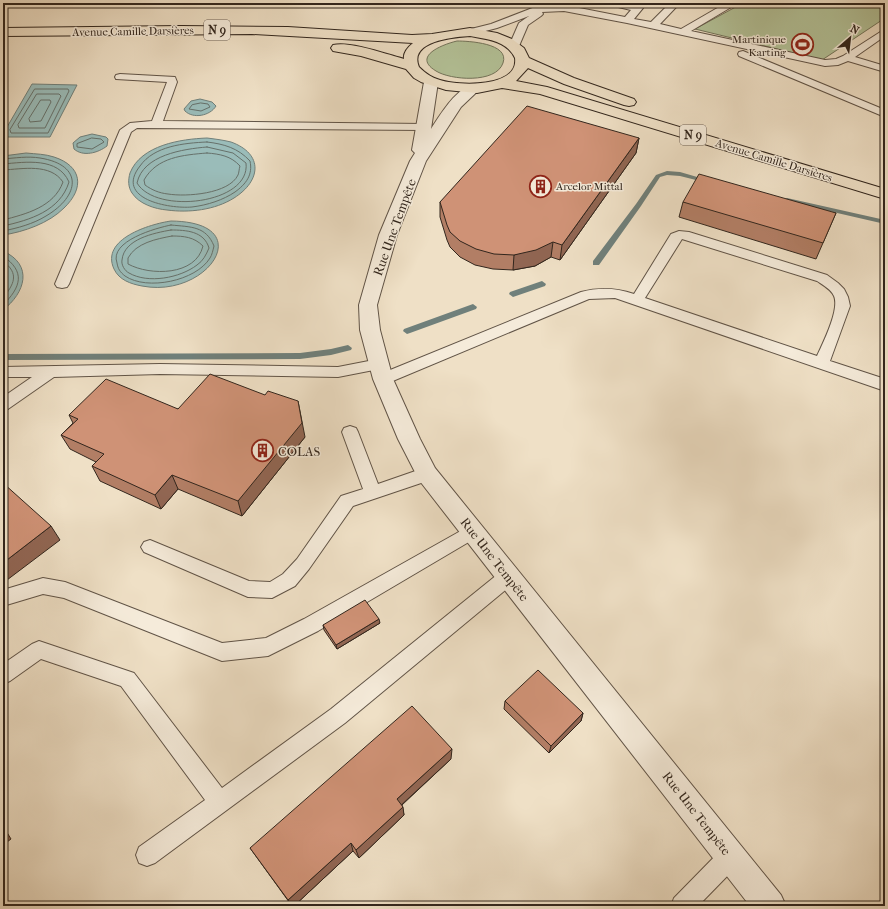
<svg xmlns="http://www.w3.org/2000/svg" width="888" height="909" font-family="'IM FELL French Canon',serif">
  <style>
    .green { fill: #b4c399; stroke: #73745b }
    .water { fill: #9abcb9; stroke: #70807b }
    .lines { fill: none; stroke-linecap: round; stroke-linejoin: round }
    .shore { stroke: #66716b; stroke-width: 1 }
    .stream { fill: #70807b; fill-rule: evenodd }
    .service-casing { stroke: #615447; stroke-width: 2 }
    .minor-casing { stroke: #615447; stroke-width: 2 }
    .primary-casing { stroke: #32261d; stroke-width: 2 }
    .service { fill: #f5ebda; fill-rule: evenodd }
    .minor { fill: #f5ebda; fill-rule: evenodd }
    .primary { fill: #efe0c6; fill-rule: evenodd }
    .wall { fill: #b27e65; stroke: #32261d }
    .shaded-wall { fill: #916653; stroke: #32261d }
    .building { fill: #cf9276; stroke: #32261d }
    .labels { text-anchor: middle; stroke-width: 3; stroke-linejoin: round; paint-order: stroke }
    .far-street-label { font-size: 11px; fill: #32261d; stroke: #f5ebda }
    .far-poi-label { font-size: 11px; fill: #32261d; stroke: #f5ebda; text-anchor: end }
    .shield { fill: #f5ebda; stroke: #6c6156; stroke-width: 1 }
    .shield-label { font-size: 12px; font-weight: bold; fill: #32261d }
    .street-label { font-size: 13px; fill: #32261d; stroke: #f5ebda }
    .poi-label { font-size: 13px; fill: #32261d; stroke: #f5ebda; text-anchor: start }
  </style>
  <rect width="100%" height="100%" fill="#efe0c6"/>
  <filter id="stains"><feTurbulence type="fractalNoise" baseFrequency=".005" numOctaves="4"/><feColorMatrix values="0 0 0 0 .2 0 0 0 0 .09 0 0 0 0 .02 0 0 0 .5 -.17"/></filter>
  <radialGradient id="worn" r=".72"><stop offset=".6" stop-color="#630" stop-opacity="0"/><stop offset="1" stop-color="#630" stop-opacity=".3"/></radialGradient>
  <path class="green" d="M 743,3 L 885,3 L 885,18 L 822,60 L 695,29 Z
    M 457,41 C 468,41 510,43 503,63 C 496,84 450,80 436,71 C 411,56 444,44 457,41 Z"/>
  <path class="water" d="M 32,84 L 77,85 L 50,137 L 3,137 L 3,134 Z
    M 200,99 L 212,102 L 216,106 C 210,116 193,119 185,111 L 184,109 L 191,101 Z
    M 92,134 L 106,137 L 108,139 L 107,146 C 98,153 83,157 74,149 L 73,143 L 80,137 Z
    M 207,138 C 215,139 223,140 231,142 C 264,154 261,181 234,198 C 215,210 189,213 167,210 C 155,209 139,204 132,193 C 128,187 128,180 130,173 C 141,145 181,139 207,138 Z
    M 26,153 C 36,154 45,154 54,157 C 82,166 85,188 64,208 C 49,223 24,232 3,235 L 3,156 Z
    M 171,221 C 260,222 208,299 142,286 C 131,284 119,280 114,269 C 100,239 150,224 171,221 Z
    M 3,251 C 34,265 25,293 3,310 Z"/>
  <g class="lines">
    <path class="shore" d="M 35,89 L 68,89 L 69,91 L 48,133 L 11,133 L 10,130 Z
      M 37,94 L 59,94 L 61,96 L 45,128 L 19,128 L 18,125 Z
      M 41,100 L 50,100 L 51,102 L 41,121 L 30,122 L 29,119 Z
      M 201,103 L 208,104 L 210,107 L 201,111 L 189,109 L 192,105 Z
      M 92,138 L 101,139 L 104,142 L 92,149 L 77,147 L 77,144 Z
      M 207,142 C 224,144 238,148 250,161 C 253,175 246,184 235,192 C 223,200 208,205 192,207 C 169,209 114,199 140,166 C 154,146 184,143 207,142 Z
      M 207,147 L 233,153 L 246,163 C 251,204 156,215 137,183 C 143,155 183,149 207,147 Z
      M 207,153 C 220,154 231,156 240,166 C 239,169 239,173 238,175 C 229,194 186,197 168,194 C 159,193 152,190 145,185 L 144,180 C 157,157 183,155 207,153 Z
      M 3,159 C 15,158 28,156 40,158 C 84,165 80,196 46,216 C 33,224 18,228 3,231
      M 3,164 C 26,162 58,157 69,182 C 60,211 30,220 3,226
      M 3,170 C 23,169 50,163 63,182 C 54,207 26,214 3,220
      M 171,225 C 191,227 206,226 214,246 C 213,250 212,255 210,258 C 196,281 147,291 125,276 C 120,272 118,269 117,263 C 109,241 156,228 171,225 Z
      M 171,230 C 186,230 204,231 209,248 C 206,255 203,261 197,265 C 180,278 148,284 129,273 C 125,271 121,265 122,260 C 124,239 154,233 171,230 Z
      M 172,236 C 184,236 194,237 203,246 C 196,276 150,276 128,264 L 128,258 C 136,243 156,239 172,236 Z
      M 3,256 C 26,272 21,287 3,305
      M 3,261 C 20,274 14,284 3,298"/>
    <path class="stream" d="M 667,171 L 680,172 L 711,181 L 708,183 L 680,176 L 667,175 L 660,177 L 641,206 L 599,265 L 593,265 L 593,261 L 636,204 L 656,175 Z
      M 787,198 L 885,220 L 885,224 L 785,201 L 785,199 Z
      M 542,281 L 546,284 L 545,286 L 513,297 L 509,294 L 510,292 Z
      M 473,304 L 477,307 L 476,309 L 410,333 L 407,334 L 403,331 L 404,329 Z
      M 348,345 L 352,348 L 351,350 L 331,355 L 300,359 L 3,360 L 3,354 L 300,353 L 331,349 Z"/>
    <defs>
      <path id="service" d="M 613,3 L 627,3 L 641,6 L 643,8 L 634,19 L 651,22 L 670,3 L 680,3 L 660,24 L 681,29 L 726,3 L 738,3 L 691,31 L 825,60 L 836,59 L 843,56 L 885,29 L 885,36 L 855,57 L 885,66 L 885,72 L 848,61 L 838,65 L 825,66 L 627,23 L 564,11 L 542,12 L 543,14 L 541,16 L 528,25 L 519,46 L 514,49 L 509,46 L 519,23 L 529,16 L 497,28 L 470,35 L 465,32 L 467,30 L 491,24 L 535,7 L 564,5 L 625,17 L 631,10 L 614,6 Z
        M 743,51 L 885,110 L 885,117 L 739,56 L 738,54 L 739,52 Z
        M 120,74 L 175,77 L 177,82 L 163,121 L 424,124 L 430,127 L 424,130 L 137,128 L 131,132 L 69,284 L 67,287 L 62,288 L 57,287 L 55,284 L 120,130 L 130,123 L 152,121 L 167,82 L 116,79 L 115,77 L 116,75 Z
        M 679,231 L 689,232 L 827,275 L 838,283 L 844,289 L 848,297 L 850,306 L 830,361 L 885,379 L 885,391 L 615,298 L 589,299 L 388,383 L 383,384 L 378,383 L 376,379 L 378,375 L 581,292 C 600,287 616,288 634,294 L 671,234 ZM 682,239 L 817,281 C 823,285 831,289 834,296 C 840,309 823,343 817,356 L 645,298 Z
        M 379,359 L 384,360 L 386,364 L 384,368 L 338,377 L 160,374 L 54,377 L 8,409 L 3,411 L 3,397 L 32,377 L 3,377 L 3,367 L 160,364 L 338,367 Z
        M 350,426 L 356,428 L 358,432 L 378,484 L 427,467 L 433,469 L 435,474 L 433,479 L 353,506 L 309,569 L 295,586 L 272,598 L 248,597 L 144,552 L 141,547 L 144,542 L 150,540 L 249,581 L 270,582 L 283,574 L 297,559 L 341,496 L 363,489 L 342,432 L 344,428 Z
        M 473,524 L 479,526 L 482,531 L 479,536 L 318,631 L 268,656 L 222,661 L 64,598 L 43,594 L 3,606 L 3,590 L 43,578 L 65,582 L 222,643 L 266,638 L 304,619 Z
        M 509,568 L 515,570 L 518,576 L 515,582 L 345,723 L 155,863 L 147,866 L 139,863 L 136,855 L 139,847 L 205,800 L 121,686 L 41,659 L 10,681 L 3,684 L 3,664 L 32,644 L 39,641 L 134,673 L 222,788 L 331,709 L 503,570 Z
        M 731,845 L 739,848 L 742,856 L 739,864 L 698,906 L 671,906 L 674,898 L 723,848 Z"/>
      <path id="minor" d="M 431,78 L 436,79 L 438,82 L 431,129 C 440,115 461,80 479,85 L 481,88 L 461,107 L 426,161 L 397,235 L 377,305 L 380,330 L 393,379 L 420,439 L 435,468 L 781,895 L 786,906 L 750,906 L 419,480 L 398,439 L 373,379 L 360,330 L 359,305 L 379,235 L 410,161 L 415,153 L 412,150 L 424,82 L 426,79 Z"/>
      <path id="primary" d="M 181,26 L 288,27 L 412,35 L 432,34 L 470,28 L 497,33 L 512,39 L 524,48 L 529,58 L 574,78 L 634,99 L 636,102 L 634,105 L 629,106 L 624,105 L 564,84 L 528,68 L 516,81 L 547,87 L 885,189 L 885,199 L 540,94 L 502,88 L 477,93 L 446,90 L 421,82 L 414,78 L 406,69 L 361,56 L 333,51 L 331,48 L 333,45 C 350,41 386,54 404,59 C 403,53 408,47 413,43 L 252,34 L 3,36 L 3,28 ZM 470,36 C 487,39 507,41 515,58 C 519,88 458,86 440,80 C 432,78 425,73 419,67 C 408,41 454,37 470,36 Z"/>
    </defs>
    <use href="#service" class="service-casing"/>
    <use href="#minor" class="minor-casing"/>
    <use href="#primary" class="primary-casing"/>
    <use href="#service" class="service"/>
    <use href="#minor" class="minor"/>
    <use href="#primary" class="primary"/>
  </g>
  <path class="wall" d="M 639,138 L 636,153 L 560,260 L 551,257 L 535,266 L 513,270 L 493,269 L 475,265 L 460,257 L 450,247 L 447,240 L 440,217 L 440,202 Z
    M 683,202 L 836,213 L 816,259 L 679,217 Z
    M 178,409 L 305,437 L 242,516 L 178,489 L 161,509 L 100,481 L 92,466 L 96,462 L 70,449 L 61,435 L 73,423 L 69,415 Z
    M 380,623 L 337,649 L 324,630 L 323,625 Z
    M 505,701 L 583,713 L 581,721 L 549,753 L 504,709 Z
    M 451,759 L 402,805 L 404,815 L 359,858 L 353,851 L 294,906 L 292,906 L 250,848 Z"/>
  <path class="shaded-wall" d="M 639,138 L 636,153 L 560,260 L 562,245 Z
    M 553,242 L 551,257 L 535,266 L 513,270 L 514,255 Z
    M 298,401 L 305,437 L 242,516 L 238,501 Z
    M 172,475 L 178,489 L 161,509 L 155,495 Z
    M 51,526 L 60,540 L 3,583 L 3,563 Z
    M 379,619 L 380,623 L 337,649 L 336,645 Z
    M 583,713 L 581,721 L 549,753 L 551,746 Z
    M 452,749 L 451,759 L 398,808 L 397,799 Z
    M 403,807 L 404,815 L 359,858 L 356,850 Z
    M 3,826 L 11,839 L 3,845 Z
    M 351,843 L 353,851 L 294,906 L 292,906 L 288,900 Z"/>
  <path class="building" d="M 527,106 L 639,138 L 562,245 L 553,242 L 536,250 L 514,255 L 494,254 L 476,249 L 460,241 L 450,232 L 447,225 L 440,202 Z
    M 699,174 L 836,213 L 823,243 L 683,202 Z
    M 210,374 L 265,395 L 268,391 L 298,401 L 302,423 L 238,501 L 172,475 L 155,495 L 92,466 L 104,454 L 61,435 L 78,419 L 69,415 L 106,379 L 178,409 Z
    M 3,483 L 51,526 L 3,563 Z
    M 365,600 L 379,619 L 336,645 L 323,625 Z
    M 538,670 L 583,713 L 551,746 L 505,701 Z
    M 412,706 L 452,749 L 397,799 L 403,807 L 356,850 L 351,843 L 288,900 L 250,848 Z
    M 3,831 L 6,836 L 3,838 Z"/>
  <defs>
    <symbol id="stadium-ring" viewBox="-11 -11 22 22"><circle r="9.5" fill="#f5ebda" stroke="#8f2418" stroke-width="1.5"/><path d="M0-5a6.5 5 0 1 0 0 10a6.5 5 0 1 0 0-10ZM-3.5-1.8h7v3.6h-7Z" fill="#8f2418"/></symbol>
    <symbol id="building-ring" viewBox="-11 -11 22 22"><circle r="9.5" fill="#f5ebda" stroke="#8f2418" stroke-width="1.5"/><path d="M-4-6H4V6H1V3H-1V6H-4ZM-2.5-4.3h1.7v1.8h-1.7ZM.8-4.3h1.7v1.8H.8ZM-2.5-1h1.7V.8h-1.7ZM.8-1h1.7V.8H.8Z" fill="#8f2418"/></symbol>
  </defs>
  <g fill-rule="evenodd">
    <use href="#stadium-ring" x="790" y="32" width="25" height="25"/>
    <use href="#building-ring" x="528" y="174" width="25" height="25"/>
    <use href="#building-ring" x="250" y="438" width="25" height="25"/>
  </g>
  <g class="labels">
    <g class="far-street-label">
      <text transform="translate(133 31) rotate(-1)" y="4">Avenue Camille Darsières</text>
      <text transform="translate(774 160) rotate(17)" y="4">Avenue Camille Darsières</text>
    </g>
    <g class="far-poi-label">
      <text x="786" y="43">Martinique<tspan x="786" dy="13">Karting</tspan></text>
      <text x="556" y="190" text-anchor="start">Arcelor Mittal</text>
    </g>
    <g class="shield">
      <rect x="204" y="20" width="26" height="20" rx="3"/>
      <rect x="680" y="125" width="26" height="20" rx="3"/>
    </g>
    <g class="shield-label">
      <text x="217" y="34">N 9</text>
      <text x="693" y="139">N 9</text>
    </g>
    <g class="street-label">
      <text transform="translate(394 227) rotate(-70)" y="5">Rue Une Tempête</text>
      <text transform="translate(495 559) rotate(52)" y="5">Rue Une Tempête</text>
      <text transform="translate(697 813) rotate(52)" y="5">Rue Une Tempête</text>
    </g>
    <g class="poi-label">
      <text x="278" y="456">COLAS</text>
    </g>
  </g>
  <rect width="888" height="909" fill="none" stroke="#efe0c6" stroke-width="16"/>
  <rect x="4" y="4" width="880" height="901" fill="none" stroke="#32261d" stroke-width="2"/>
  <rect x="8" y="8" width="872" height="893" fill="none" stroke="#32261d"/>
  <g transform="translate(850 38) rotate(28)" stroke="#f5ebda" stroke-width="3" paint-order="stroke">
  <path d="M0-3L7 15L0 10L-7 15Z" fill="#32261d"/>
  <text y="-6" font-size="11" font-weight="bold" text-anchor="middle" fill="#32261d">N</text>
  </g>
  <rect width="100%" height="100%" filter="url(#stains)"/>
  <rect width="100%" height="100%" fill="url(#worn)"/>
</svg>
